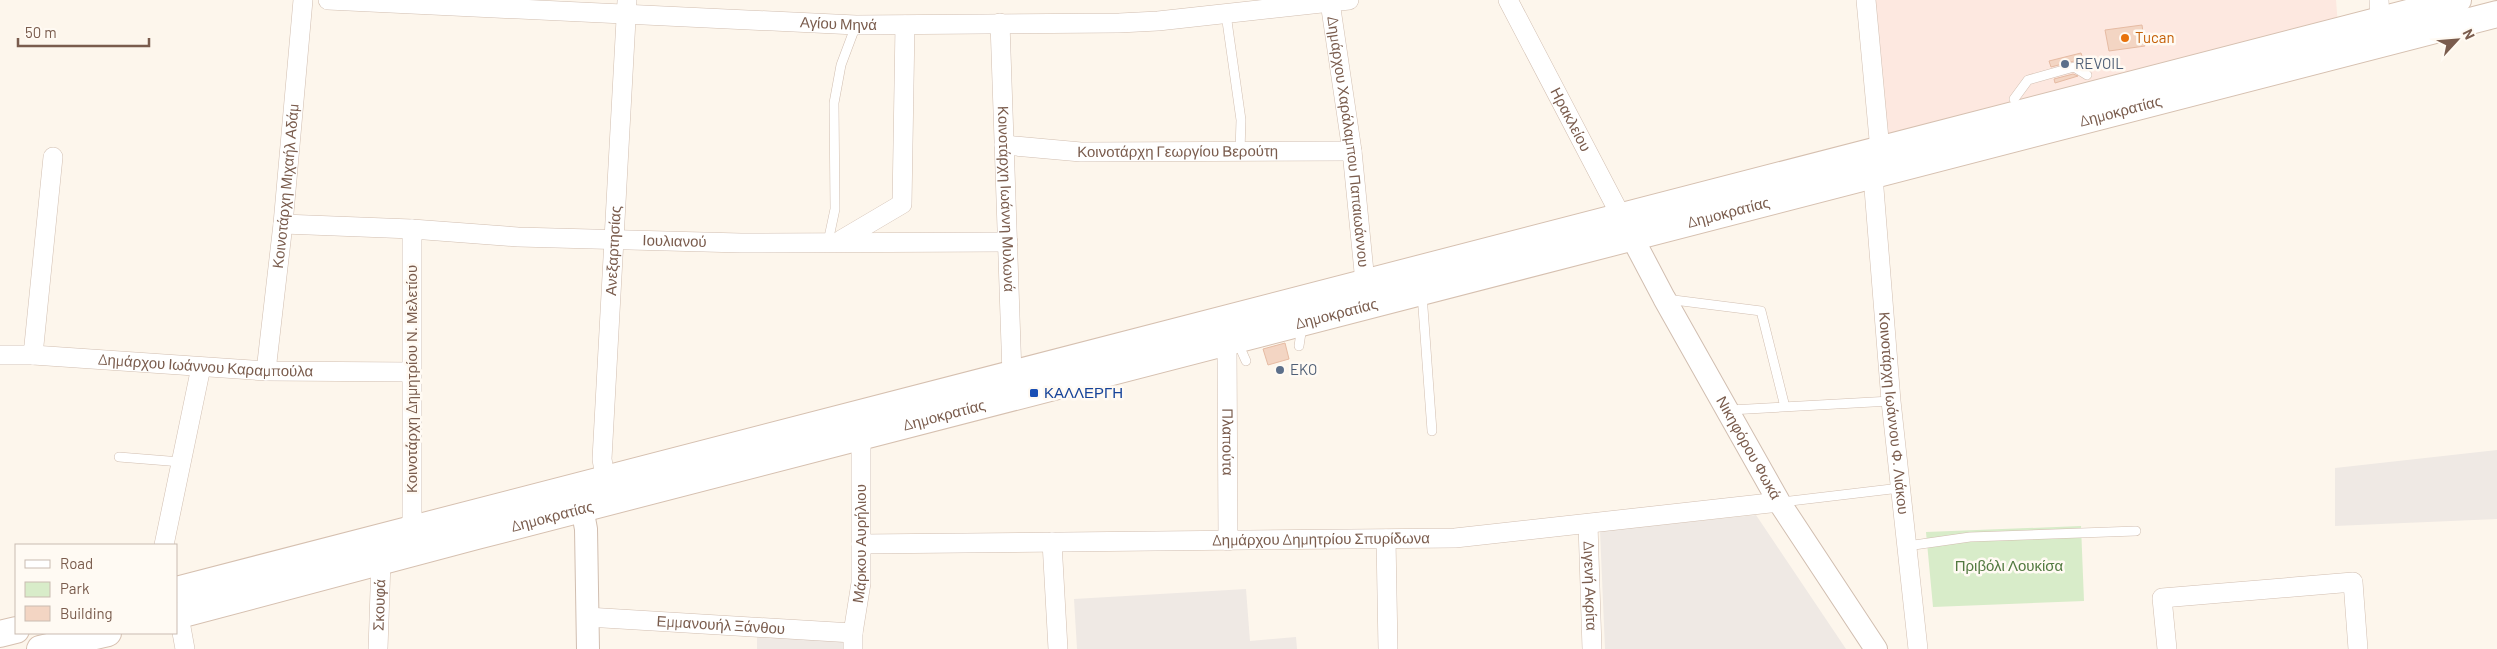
<svg xmlns="http://www.w3.org/2000/svg" width="2497" height="649" font-family="Barlow,sans-serif">
  <style>
    .commercial { fill: #fde8e0 }
    .industrial { fill: #efe9e4 }
    .green { fill: #d8ecc9 }
    .building { fill: #f3d5c3; stroke: #e6bba3 }
    .lines { fill: none; stroke-linecap: round; stroke-linejoin: round }
    .service-casing { stroke: #d1beb0; stroke-width: 10 }
    .minor-casing { stroke: #d1beb0; stroke-width: 20 }
    .tertiary-casing { stroke: #d1beb0; stroke-width: 24 }
    .secondary-casing { stroke: #d6c0b0; stroke-width: 28 }
    .service { stroke: #fff; stroke-width: 9 }
    .minor { stroke: #fff; stroke-width: 19 }
    .tertiary { stroke: #fff; stroke-width: 22 }
    .secondary { stroke: #fff; stroke-width: 26 }
    .food-dot { fill: #e8710a; stroke: #fffaf3; stroke-width: 2 }
    .service-dot { fill: #5c6f8a; stroke: #fffaf3; stroke-width: 2 }
    .transit-dot { fill: #1a4fb4; stroke: #fffaf3; stroke-width: 2 }
    .labels { text-anchor: middle; stroke-width: 5; stroke-linejoin: round; paint-order: stroke }
    .street-label { font-size: 15px; fill: #7a5c4d; stroke: #fffaf3 }
    .food-label { font-size: 15px; fill: #c56008; stroke: #fffaf3; text-anchor: start }
    .service-label { font-size: 15px; fill: #4e5e75; stroke: #fffaf3; text-anchor: start }
    .transit-label { font-size: 15px; fill: #164399; stroke: #fffaf3; text-anchor: start }
    .park-label { font-size: 15px; fill: #537a41; stroke: #fffaf3 }
  </style>
  <rect width="100%" height="100%" fill="#fdf6ec"/>
  <path class="commercial" d="M 1875,0 L 2336,0 L 2338,26 L 1887,141 Z"/>
  <path class="industrial" d="M 2497,450 L 2497,519 L 2335,526 L 2335,468 Z
    M 1756,515 L 1846,649 L 1605,649 L 1600,531 Z
    M 1246,589 L 1250,641 L 1296,637 L 1297,649 L 1077,649 L 1074,599 Z
    M 757,637 L 848,640 L 848,649 L 757,649 Z"/>
  <path class="green" d="M 2081,526 L 2084,601 L 1933,607 L 1926,532 Z"/>
  <path class="building" d="M 2142,25 L 2145,46 L 2109,51 L 2105,30 Z
    M 2081,53 L 2085,66 L 2074,61 L 2051,67 L 2049,61 Z
    M 2073,74 L 2078,76 L 2055,83 L 2054,79 Z
    M 1285,343 L 1289,359 L 1268,365 L 1263,349 Z"/>
  <g class="lines">
    <defs>
      <path id="service" d="M 1226,14 L 1241,120 L 1240,151
        M 2014,99 L 2028,80 L 2074,67 L 2087,75
        M 828,242 L 835,209 L 834,103 L 841,65 L 856,25
        M 1422,294 L 1432,431
        M 1666,299 L 1761,311 L 1785,407
        M 1238,343 L 1246,361
        M 1299,346 L 1302,326
        M 1730,410 L 1891,401
        M 119,457 L 181,462
        M 1782,502 L 1900,488
        M 1907,546 L 1970,537 L 2136,531"/>
      <g id="minor">
        <path id="s1" d="M 328,0 L 856,25 L 1119,23 L 1158,21 L 1349,0"/>
        <path id="s2" d="M 1508,0 L 1621,216"/>
        <path d="M 1866,0 L 1880,150"/>
        <path d="M 2379,0 L 2380,21"/>
        <path id="s3" d="M 1330,2 L 1352,151 L 1365,282"/>
        <path id="s4" d="M 1000,23 L 1012,375"/>
        <path id="s5" d="M 1004,145 L 1081,152 L 1352,151"/>
        <path id="s6" d="M 1873,176 L 1891,401 L 1918,649"/>
        <path id="s7" d="M 283,224 L 412,229 L 518,237 L 741,243 L 1008,242"/>
        <path d="M 841,240 L 902,204 L 905,25"/>
        <path id="s8" d="M 1227,343 L 1228,541"/>
        <path id="s9" d="M 0,355 L 33,355 L 266,371 L 412,372"/>
        <path d="M 33,355 L 53,157"/>
        <path id="s10" d="M 266,371 L 283,224 L 303,0"/>
        <path id="s11" d="M 607,490 L 602,459 L 627,1"/>
        <path id="s12" d="M 1588,524 L 1592,649"/>
        <path d="M 412,529 L 412,229"/>
        <path d="M 1386,539 L 1388,649"/>
        <path d="M 1052,542 L 1058,649"/>
        <path id="s13" d="M 861,544 L 1455,538 L 1779,502"/>
        <path d="M 164,545 L 201,367"/>
        <path d="M 179,616 L 185,649"/>
        <path id="s14" d="M 587,617 L 853,633"/>
        <path id="s15" d="M 378,649 L 381,561"/>
        <path id="s16" d="M 853,649 L 853,633 L 861,583 L 861,438"/>
        <path d="M 2167,649 L 2162,598 L 2353,582 L 2358,649"/>
      </g>
      <g id="tertiary">
        <path id="s17" d="M 1624,222 L 1664,298 L 1779,502 L 1876,649"/>
        <path d="M 579,492 L 586,529 L 588,649"/>
      </g>
      <g id="secondary">
        <path d="M 176,590 L 2458,0"/>
        <path id="s18" d="M 176,616 L 477,536 L 2497,14"/>
        <path d="M 0,634 L 16,630"/>
        <path d="M 40,649 L 108,633"/>
      </g>
    </defs>
    <use href="#service" class="service-casing"/>
    <use href="#minor" class="minor-casing"/>
    <use href="#tertiary" class="tertiary-casing"/>
    <use href="#secondary" class="secondary-casing"/>
    <use href="#service" class="service"/>
    <use href="#minor" class="minor"/>
    <use href="#tertiary" class="tertiary"/>
    <use href="#secondary" class="secondary"/>
  </g>
  <circle class="food-dot" cx="2125" cy="38" r="5"/>
  <g class="service-dot">
    <circle cx="2065" cy="64" r="5"/>
    <circle cx="1280" cy="370" r="5"/>
  </g>
  <rect class="transit-dot" x="1029" y="388" width="10" height="10" rx="2.5"/>
  <g class="labels">
    <g class="street-label">
      <text dy="5" stroke="none"><textPath href="#s1" startOffset="511">Αγίου Μηνά</textPath></text>
      <text dy="5" stroke="none"><textPath href="#s18" startOffset="2009">Δημοκρατίας</textPath></text>
      <text dy="5" stroke="none"><textPath href="#s2" startOffset="135">Ηρακλείου</textPath></text>
      <text dy="5" stroke="none"><textPath href="#s3" startOffset="141">Δημάρχου Χαράλαμπου Παπαιωάννου</textPath></text>
      <text dy="5" stroke="none"><textPath href="#s5" startOffset="174">Κοινοτάρχη Γεωργίου Βερούτη</textPath></text>
      <text dy="5" stroke="none"><textPath href="#s10" startOffset="186">Κοινοτάρχη Μιχαήλ Αδάμ</textPath></text>
      <text dy="5" stroke="none"><textPath href="#s4" startOffset="176">Κοινοτάρχη Ιωάννη Μυλωνά</textPath></text>
      <text dy="5" stroke="none"><textPath href="#s18" startOffset="1604">Δημοκρατίας</textPath></text>
      <text dy="5" stroke="none"><textPath href="#s7" startOffset="392">Ιουλιανού</textPath></text>
      <text dy="5" stroke="none"><textPath href="#s11" startOffset="240">Ανεξαρτησίας</textPath></text>
      <text dy="5" stroke="none"><textPath href="#s18" startOffset="1199">Δημοκρατίας</textPath></text>
      <text dy="5" stroke="none"><textPath href="#s9" startOffset="206">Δημάρχου Ιωάννου Καραμπούλα</textPath></text>
      <text transform="translate(412 379) rotate(-90)" y="5">Κοινοτάρχη Δημητρίου Ν. Μελετίου</text>
      <text dy="5" stroke="none"><textPath href="#s6" startOffset="238">Κοινοτάρχη Ιωάννου Φ. Λιάκου</textPath></text>
      <text dy="5" stroke="none"><textPath href="#s18" startOffset="794">Δημοκρατίας</textPath></text>
      <text dy="5" stroke="none"><textPath href="#s8" startOffset="99">Πλαπούτα</textPath></text>
      <text dy="5" stroke="none"><textPath href="#s17" startOffset="258">Νικηφόρου Φωκά</textPath></text>
      <text dy="5" stroke="none"><textPath href="#s18" startOffset="389">Δημοκρατίας</textPath></text>
      <text dy="5" stroke="none"><textPath href="#s13" startOffset="460">Δημάρχου Δημητρίου Σπυρίδωνα</textPath></text>
      <text dy="5" stroke="none"><textPath href="#s16" startOffset="106">Μάρκου Αυρήλιου</textPath></text>
      <text dy="5" stroke="none"><textPath href="#s12" startOffset="62">Διγενή Ακρίτα</textPath></text>
      <text dy="5" stroke="none"><textPath href="#s15" startOffset="44">Σκουφά</textPath></text>
      <text dy="5" stroke="none"><textPath href="#s14" startOffset="134">Εμμανουήλ Ξάνθου</textPath></text>
    </g>
    <g class="food-label">
      <text x="2135" y="43">Tucan</text>
    </g>
    <g class="service-label">
      <text x="2075" y="69">REVOIL</text>
      <text x="1290" y="375">EKO</text>
    </g>
    <g class="transit-label">
      <text x="1044" y="398">ΚΑΛΛΕΡΓΗ</text>
    </g>
    <g class="park-label">
      <text x="2009" y="571">Πριβόλι Λουκίσα</text>
    </g>
  </g>
  <rect x="15" y="544" width="162" height="90" fill="#fffaf3" stroke="#cabbb1"/>
  <rect x="25" y="560" width="25" height="8" fill="#ffffff" stroke="#cabbb1"/>
  <text x="60" y="569" font-size="15" fill="#7a5c4d">Road</text>
  <rect x="25" y="582" width="25" height="15" fill="#d8ecc9" stroke="#cabbb1"/>
  <text x="60" y="594" font-size="15" fill="#7a5c4d">Park</text>
  <rect x="25" y="606" width="25" height="15" fill="#f3d5c3" stroke="#cabbb1"/>
  <text x="60" y="619" font-size="15" fill="#7a5c4d">Building</text>
  <g transform="translate(2457 40) rotate(64)" stroke="#fffaf3" stroke-width="4" paint-order="stroke">
  <path d="M0-4L9 19L0 12L-9 19Z" fill="#7a5c4d"/>
  <text y="-8" font-size="14" font-weight="bold" text-anchor="middle" fill="#7a5c4d">N</text>
  </g>
  <path d="M18 38v8h131v-8" fill="none" stroke="#7a5c4d" stroke-width="2.5"/>
  <text x="25" y="38" font-size="15" fill="#7a5c4d" stroke="#fffaf3" stroke-width="4" paint-order="stroke">50 m</text>
</svg>
